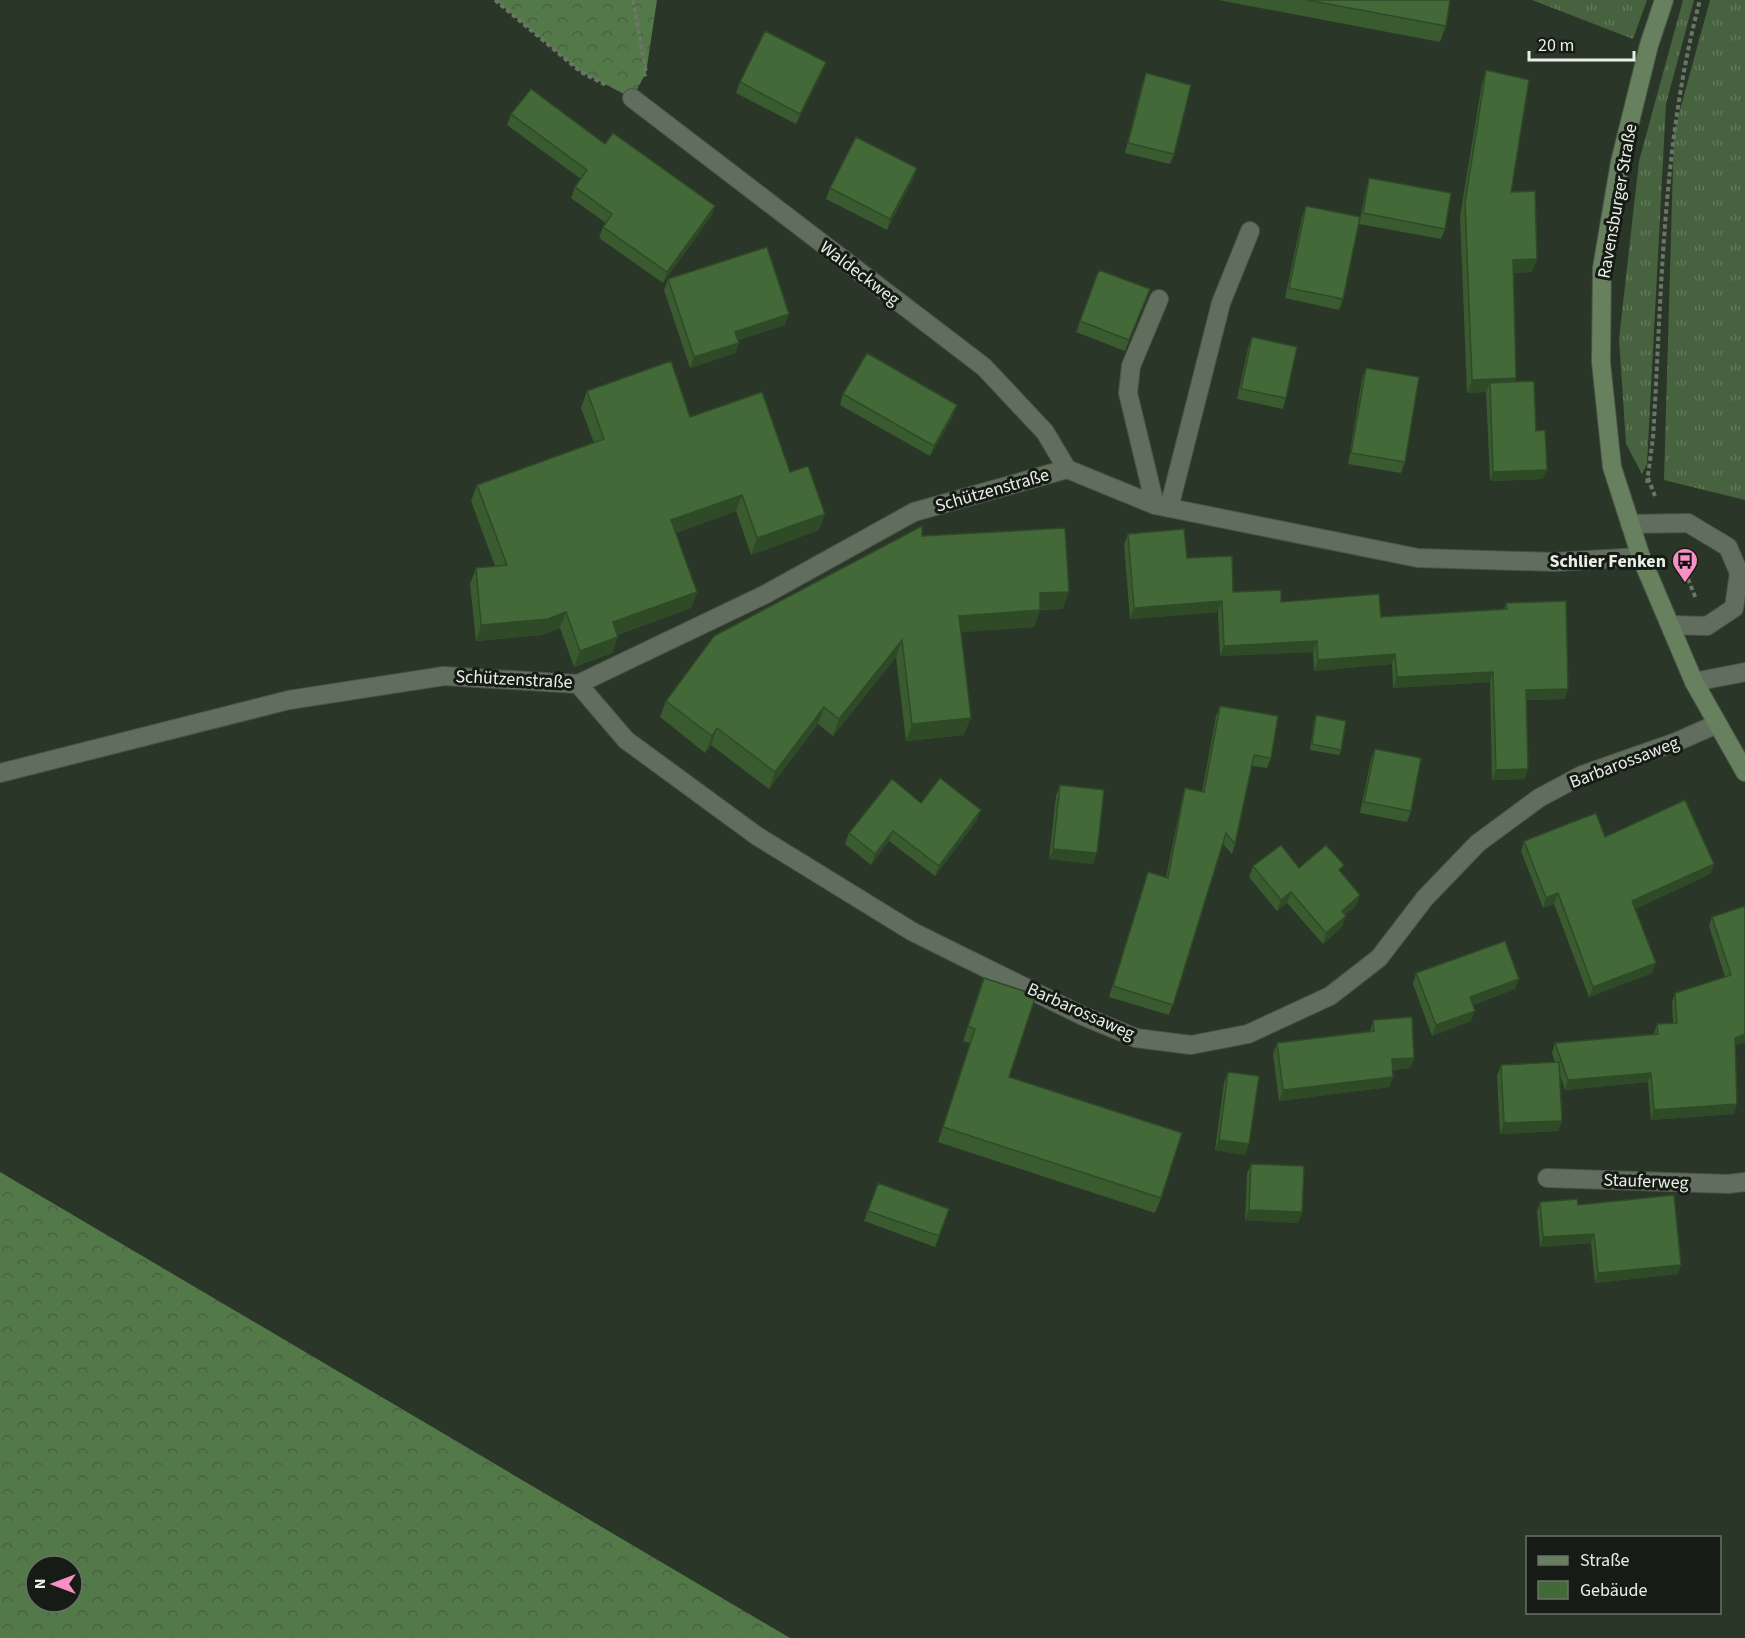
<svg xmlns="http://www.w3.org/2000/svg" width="1745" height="1638" font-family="'Source Sans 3',sans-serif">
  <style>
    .grass { fill: url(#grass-tufts) }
    .forest { fill: url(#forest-crowns); fill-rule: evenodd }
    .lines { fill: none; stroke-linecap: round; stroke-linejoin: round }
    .lane-casing { stroke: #4a5547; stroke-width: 20 }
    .street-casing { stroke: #4a5547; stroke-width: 20 }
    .secondary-casing { stroke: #4a5547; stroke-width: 20 }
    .path { stroke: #6b7669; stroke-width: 4; stroke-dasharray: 4.5 3; stroke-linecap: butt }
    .lane { stroke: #616e5d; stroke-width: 18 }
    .street { stroke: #616e5d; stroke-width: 18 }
    .secondary { stroke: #67815f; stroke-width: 18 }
    .wall { fill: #3a5a30 }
    .shaded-wall { fill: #2f4a27 }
    .building { fill: #436938; stroke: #2f4a27; stroke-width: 1.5 }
    .labels { text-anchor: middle; stroke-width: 6; stroke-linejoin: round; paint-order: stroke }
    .street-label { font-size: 18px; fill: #e8f0e6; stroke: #161c15 }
    .poi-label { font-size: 18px; font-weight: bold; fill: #e8f0e6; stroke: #161c15; text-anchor: end }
  </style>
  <defs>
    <pattern id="grass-tufts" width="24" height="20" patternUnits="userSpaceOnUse" patternTransform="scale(1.5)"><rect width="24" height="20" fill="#47623f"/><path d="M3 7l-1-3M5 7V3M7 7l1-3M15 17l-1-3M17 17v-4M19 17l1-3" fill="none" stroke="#62795b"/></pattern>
    <pattern id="forest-crowns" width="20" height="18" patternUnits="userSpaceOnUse" patternTransform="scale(1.5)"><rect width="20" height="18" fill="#527947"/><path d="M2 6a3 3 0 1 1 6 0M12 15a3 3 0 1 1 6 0" fill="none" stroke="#4c6046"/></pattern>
  </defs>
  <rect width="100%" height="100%" fill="#2a3627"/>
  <path class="grass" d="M 1532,0 L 1647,0 L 1633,39 Z
    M 1683,0 L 1694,0 L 1666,104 L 1647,464 L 1642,474 L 1626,444 L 1619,339 L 1639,161 Z
    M 1710,0 L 1745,0 L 1745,500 L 1664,480 L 1674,132 Z"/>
  <path class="forest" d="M 495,0 L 657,0 L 646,73 L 632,98 L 581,72 Z
    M 0,1172 L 790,1638 L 0,1638 ZM 36,1566 L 72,1566 L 72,1602 L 36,1602 Z"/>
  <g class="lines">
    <defs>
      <path id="lane" d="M 1155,505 L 1128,393 L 1131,366 L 1159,299
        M 1169,508 L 1221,303 L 1250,231
        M 1630,524 L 1688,523 L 1728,547 L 1739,573 L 1734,608 L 1707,626 L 1670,625"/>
      <path id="street" d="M 632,98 L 984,367 L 1045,432 L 1067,469
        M 1694,682 L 1745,672
        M 578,684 L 626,740 L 757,836 L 913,932 L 1083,1016 L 1136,1038 L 1191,1045 L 1248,1034 L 1330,996 L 1379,958 L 1425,898 L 1478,843 L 1539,798 L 1582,775 L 1676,742 L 1717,724
        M 0,773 L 289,700 L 444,676 L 578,684 L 766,594 L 914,512 L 1067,469 L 1155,505 L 1418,558 L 1554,562 L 1641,557
        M 1547,1178 L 1728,1184 L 1745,1182"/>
      <path id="secondary" d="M 1664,0 L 1649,45 L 1620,162 L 1602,268 L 1601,362 L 1612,467 L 1641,557 L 1694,682 L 1745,772"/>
    </defs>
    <use href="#lane" class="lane-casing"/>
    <use href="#street" class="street-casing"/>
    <use href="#secondary" class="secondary-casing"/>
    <path class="path" d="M 495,0 L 581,72 L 608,86
      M 633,0 L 646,73 L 644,76
      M 1648,478 L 1655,496
      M 1647,483 L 1653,438 C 1662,292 1662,142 1700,0
      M 1677,551 L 1696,599"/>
    <use href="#lane" class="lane"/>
    <use href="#street" class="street"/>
    <use href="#secondary" class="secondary"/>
  </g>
  <path class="wall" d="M 1218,0 L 1450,0 L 1446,26 L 1440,42 Z
    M 826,62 L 822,73 L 796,124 L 736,93 L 740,82 Z
    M 1486,70 L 1511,192 L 1532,272 L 1513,273 L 1516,378 L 1514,382 L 1536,431 L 1543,479 L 1490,481 L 1486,392 L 1467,393 L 1460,216 L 1482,83 Z
    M 1146,73 L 1174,154 L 1170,164 L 1125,153 L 1142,84 Z
    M 511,114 L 605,144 L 715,206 L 711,216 L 663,283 L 599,238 L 603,227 L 606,223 L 571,198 L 575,187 L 581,179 L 507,125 Z
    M 917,168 L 913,179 L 887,230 L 826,199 L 830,188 Z
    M 1369,178 L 1445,229 L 1441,239 L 1359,224 L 1366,189 Z
    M 1306,206 L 1343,299 L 1339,310 L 1285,298 L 1302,217 Z
    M 1099,270 L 1150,289 L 1125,351 L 1076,332 Z
    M 668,279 L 785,325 L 738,340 L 739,343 L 735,353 L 690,368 L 664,290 Z
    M 1252,337 L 1286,398 L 1283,409 L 1237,399 L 1248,348 Z
    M 1366,368 L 1405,462 L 1401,473 L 1348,464 L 1362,379 Z
    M 587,391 L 690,417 L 790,472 L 819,530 L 751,555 L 736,511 L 676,533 L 697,592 L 691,608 L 617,635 L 618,637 L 612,653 L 574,667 L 560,628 L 542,635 L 476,641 L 470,584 L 476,568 L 495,566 L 471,501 L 477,485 L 594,443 L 581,408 Z
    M 843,394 L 953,416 L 930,456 L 840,405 Z
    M 1128,534 L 1187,558 L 1233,592 L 1281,602 L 1381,617 L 1504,609 L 1506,603 L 1565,699 L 1527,700 L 1525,779 L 1492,780 L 1490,682 L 1393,688 L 1392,664 L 1314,671 L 1313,652 L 1220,656 L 1218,612 L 1130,619 L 1124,544 Z
    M 922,536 L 1063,609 L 1040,610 L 1034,627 L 961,632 L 964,735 L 906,741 L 896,657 L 833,736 L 818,724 L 769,789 L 711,745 L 705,753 L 660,717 L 666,701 Z
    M 1220,706 L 1271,758 L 1267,768 L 1252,766 L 1235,844 L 1232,854 L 1223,844 L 1169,1015 L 1109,997 L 1148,872 L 1166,877 L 1182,799 L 1185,788 L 1202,792 L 1216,716 Z
    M 1316,715 L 1341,750 L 1339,755 L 1310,750 L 1314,721 Z
    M 1375,749 L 1411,811 L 1407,822 L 1360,813 L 1371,759 Z
    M 1060,785 L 1093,864 L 1049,859 L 1056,796 Z
    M 921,803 L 977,820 L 935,876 L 889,841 L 871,865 L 845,844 L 849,833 Z
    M 1605,837 L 1714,864 L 1710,874 L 1635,909 L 1652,973 L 1589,997 L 1554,904 L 1543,908 L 1521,851 L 1524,841 Z
    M 1253,866 L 1299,868 L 1341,873 L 1356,906 L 1345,915 L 1342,927 L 1323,944 L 1287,903 L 1277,911 L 1249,877 Z
    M 1745,906 L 1735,1046 L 1734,1114 L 1651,1120 L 1648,1082 L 1565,1090 L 1560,1075 L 1562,1121 L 1558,1131 L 1500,1134 L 1497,1076 L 1501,1065 L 1555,1062 L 1552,1053 L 1555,1043 L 1654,1034 L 1657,1024 L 1673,1023 L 1672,1002 L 1675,993 L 1725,977 L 1709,926 L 1712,917 Z
    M 1416,973 L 1515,989 L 1473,1005 L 1471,1021 L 1432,1036 L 1413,984 Z
    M 979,993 L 1009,1077 L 1161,1198 L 1155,1213 L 938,1142 L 970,1043 L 963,1041 Z
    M 1373,1020 L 1414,1058 L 1410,1068 L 1393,1070 L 1393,1077 L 1389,1087 L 1279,1101 L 1273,1054 L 1277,1043 L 1370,1032 Z
    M 1228,1072 L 1245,1155 L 1215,1150 L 1224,1083 Z
    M 1251,1164 L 1302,1212 L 1298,1223 L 1245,1220 L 1247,1174 Z
    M 878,1183 L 949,1209 L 935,1247 L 864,1221 Z
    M 1540,1202 L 1578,1205 L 1678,1274 L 1595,1283 L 1591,1243 L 1540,1247 L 1537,1212 Z"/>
  <path class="shaded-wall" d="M 826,62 L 822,73 L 796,124 L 800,114 Z
    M 917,168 L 913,179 L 887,230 L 890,219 Z
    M 715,206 L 711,216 L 663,283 L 667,272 Z
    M 1537,259 L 1532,272 L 1508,273 L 1513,260 Z
    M 789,314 L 785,325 L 732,342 L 735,332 Z
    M 739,343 L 735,353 L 690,368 L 694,357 Z
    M 1516,378 L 1511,391 L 1490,383 L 1486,392 L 1467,393 L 1472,380 Z
    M 957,405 L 953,416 L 930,456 L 934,446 Z
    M 1547,470 L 1543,479 L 1490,481 L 1493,472 Z
    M 742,495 L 736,511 L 665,537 L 671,520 Z
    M 825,514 L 819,530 L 751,555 L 757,538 Z
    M 697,592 L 691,608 L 607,638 L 613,622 Z
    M 1069,592 L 1063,609 L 1033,610 L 1040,593 Z
    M 1222,601 L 1218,612 L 1130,619 L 1134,608 Z
    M 1040,610 L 1034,627 L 953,633 L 959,616 Z
    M 566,612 L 560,628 L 542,635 L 476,641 L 481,625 Z
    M 618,637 L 612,653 L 574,667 L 580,651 Z
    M 902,640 L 896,657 L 833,736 L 839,719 Z
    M 1317,641 L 1313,652 L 1220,656 L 1224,646 Z
    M 1395,654 L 1392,664 L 1314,671 L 1318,660 Z
    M 1493,672 L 1490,682 L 1393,688 L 1397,677 Z
    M 1568,689 L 1565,699 L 1523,700 L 1526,690 Z
    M 824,707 L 818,724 L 769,789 L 775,772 Z
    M 971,718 L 964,735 L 906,741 L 912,724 Z
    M 717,728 L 711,745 L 705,753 L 712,736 Z
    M 1528,769 L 1525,779 L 1492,780 L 1496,770 Z
    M 981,810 L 977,820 L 935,876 L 939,866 Z
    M 893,831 L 889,841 L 871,865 L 875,854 Z
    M 1053,849 L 1097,853 L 1093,864 L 1049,859 Z
    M 1714,864 L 1710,874 L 1628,912 L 1632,901 Z
    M 1291,892 L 1287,903 L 1277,911 L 1281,900 Z
    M 1558,893 L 1554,904 L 1543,908 L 1546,898 Z
    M 1360,895 L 1356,906 L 1338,921 L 1342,911 Z
    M 1346,916 L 1342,927 L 1323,944 L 1326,933 Z
    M 1656,963 L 1652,973 L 1589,997 L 1593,987 Z
    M 1519,979 L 1515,989 L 1466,1007 L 1470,997 Z
    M 1475,1011 L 1471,1021 L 1432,1036 L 1436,1025 Z
    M 1745,1034 L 1745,1042 L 1731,1047 L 1735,1038 Z
    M 1414,1058 L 1410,1068 L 1388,1070 L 1392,1059 Z
    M 1651,1073 L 1648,1082 L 1565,1090 L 1568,1080 Z
    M 1393,1077 L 1389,1087 L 1279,1101 L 1283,1090 Z
    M 1737,1104 L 1734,1114 L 1651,1120 L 1654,1110 Z
    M 1562,1121 L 1558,1131 L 1500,1134 L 1504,1123 Z
    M 1219,1140 L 1249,1144 L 1245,1155 L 1215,1150 Z
    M 1249,1210 L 1302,1212 L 1298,1223 L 1245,1220 Z
    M 1594,1234 L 1591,1243 L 1540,1247 L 1543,1237 Z
    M 1681,1265 L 1678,1274 L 1595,1283 L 1598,1273 Z"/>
  <path class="building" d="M 1307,0 L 1450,0 L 1446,26 Z
    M 765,31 L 826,62 L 800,114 L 740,82 Z
    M 1486,70 L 1529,80 L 1511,192 L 1535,191 L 1537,259 L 1513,260 L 1516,378 L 1472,380 L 1465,203 Z
    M 1146,73 L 1191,85 L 1174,154 L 1128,143 Z
    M 531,89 L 605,144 L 613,133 L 715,206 L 667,272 L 603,227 L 612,214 L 575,187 L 587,170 L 511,114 Z
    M 856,137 L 917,168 L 890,219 L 830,188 Z
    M 1369,178 L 1451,193 L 1445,229 L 1363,213 Z
    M 1306,206 L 1360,217 L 1343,299 L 1289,288 Z
    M 767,247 L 789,314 L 735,332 L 739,343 L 694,357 L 668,279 Z
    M 1099,270 L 1150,289 L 1129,340 L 1080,321 Z
    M 1252,337 L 1297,347 L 1286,398 L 1241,389 Z
    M 867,353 L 957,405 L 934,446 L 843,394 Z
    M 671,361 L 690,417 L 762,392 L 790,472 L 808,466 L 825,514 L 757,538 L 742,495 L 671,520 L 697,592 L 613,622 L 618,637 L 580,651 L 566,612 L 548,619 L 481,625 L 476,568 L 507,565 L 477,485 L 604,439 L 587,391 Z
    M 1366,368 L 1419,377 L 1405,462 L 1351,453 Z
    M 1534,381 L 1536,431 L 1545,430 L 1547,470 L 1493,472 L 1490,383 Z
    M 922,526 L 922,536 L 1065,528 L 1069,592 L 1040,593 L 1040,610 L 959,616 L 971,718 L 912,724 L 902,640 L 839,719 L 824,707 L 775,772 L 717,728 L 712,736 L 666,701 L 714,636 Z
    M 1184,529 L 1187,558 L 1232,556 L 1233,592 L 1281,590 L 1281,602 L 1379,594 L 1381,617 L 1507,609 L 1506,603 L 1566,601 L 1568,689 L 1526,690 L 1528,769 L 1496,770 L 1493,672 L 1397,677 L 1395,654 L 1318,660 L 1317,641 L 1224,646 L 1222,601 L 1134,608 L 1128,534 Z
    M 1220,706 L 1278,716 L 1271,758 L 1254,755 L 1235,844 L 1226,833 L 1173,1005 L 1113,986 L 1148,872 L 1168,878 L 1185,788 L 1204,792 Z
    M 1316,715 L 1346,721 L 1341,750 L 1312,744 Z
    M 1375,749 L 1421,758 L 1411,811 L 1364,802 Z
    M 940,778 L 981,810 L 939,866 L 893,831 L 875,854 L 849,833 L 892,779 L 921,803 Z
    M 1060,785 L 1104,790 L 1097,853 L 1053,849 Z
    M 1685,800 L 1714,864 L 1632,901 L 1656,963 L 1593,987 L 1558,893 L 1546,898 L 1524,841 L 1596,813 L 1605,837 Z
    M 1281,845 L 1299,868 L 1326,845 L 1344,865 L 1339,870 L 1360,895 L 1342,911 L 1346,916 L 1326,933 L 1291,892 L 1281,900 L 1253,866 Z
    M 1745,906 L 1745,1034 L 1735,1038 L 1737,1104 L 1654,1110 L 1651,1073 L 1568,1080 L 1555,1043 L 1658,1034 L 1657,1024 L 1677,1023 L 1675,993 L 1731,975 L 1712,917 Z
    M 1505,941 L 1519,979 L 1470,997 L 1475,1011 L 1436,1025 L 1416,973 Z
    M 984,978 L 1036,995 L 1009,1077 L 1182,1133 L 1161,1198 L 943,1127 L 975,1029 L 968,1026 Z
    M 1412,1017 L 1414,1058 L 1392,1059 L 1393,1077 L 1283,1090 L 1277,1043 L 1374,1031 L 1373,1020 Z
    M 1559,1062 L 1562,1121 L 1504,1123 L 1501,1065 Z
    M 1228,1072 L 1259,1076 L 1249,1144 L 1219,1140 Z
    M 1251,1164 L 1304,1166 L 1302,1212 L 1249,1210 Z
    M 878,1183 L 949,1209 L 939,1236 L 868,1211 Z
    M 1674,1195 L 1681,1265 L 1598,1273 L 1594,1234 L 1543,1237 L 1540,1202 L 1577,1199 L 1578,1205 Z"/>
  <defs>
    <symbol id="bus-pin" viewBox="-11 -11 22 30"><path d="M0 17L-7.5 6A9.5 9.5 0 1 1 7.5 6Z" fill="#fa8fc6" stroke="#161c15"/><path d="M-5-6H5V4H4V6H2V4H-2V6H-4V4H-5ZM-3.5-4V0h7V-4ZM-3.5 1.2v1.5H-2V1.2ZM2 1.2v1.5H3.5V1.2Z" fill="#111"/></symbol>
  </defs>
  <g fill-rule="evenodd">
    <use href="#bus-pin" x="1670" y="546" width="30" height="40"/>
  </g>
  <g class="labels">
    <g class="street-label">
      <text transform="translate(1617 201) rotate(-80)" y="6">Ravensburger Straße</text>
      <text transform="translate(860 273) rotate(37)" y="6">Waldeckweg</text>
      <text transform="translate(992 490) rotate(-16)" y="6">Schützenstraße</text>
      <text transform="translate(514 679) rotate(3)" y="6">Schützenstraße</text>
      <text transform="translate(1624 762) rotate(-21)" y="6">Barbarossaweg</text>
      <text transform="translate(1081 1011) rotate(24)" y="6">Barbarossaweg</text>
      <text transform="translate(1646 1181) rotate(2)" y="6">Stauferweg</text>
    </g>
    <g class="poi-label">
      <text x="1666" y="567">Schlier Fenken</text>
    </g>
  </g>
  <rect x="1526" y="1536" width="195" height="78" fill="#161c15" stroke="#6a7169" stroke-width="1.5"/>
  <rect x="1538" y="1556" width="30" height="9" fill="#67815f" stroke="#6a7169" stroke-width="1.5"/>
  <text x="1580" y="1566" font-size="18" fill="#e8f0e6">Straße</text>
  <rect x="1538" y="1581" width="30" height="18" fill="#436938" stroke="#6a7169" stroke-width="1.5"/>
  <text x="1580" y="1596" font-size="18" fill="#e8f0e6">Gebäude</text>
  <g transform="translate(54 1584) rotate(270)"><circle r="28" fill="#161c15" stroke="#6a7169" stroke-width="1.5"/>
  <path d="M0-4.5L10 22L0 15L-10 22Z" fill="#fa8fc6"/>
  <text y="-9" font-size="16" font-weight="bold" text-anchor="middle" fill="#e8f0e6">N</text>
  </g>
  <path d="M1529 51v9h105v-9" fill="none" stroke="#e8f0e6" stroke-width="3"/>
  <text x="1538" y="51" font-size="18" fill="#e8f0e6" stroke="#161c15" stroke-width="4.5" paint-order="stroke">20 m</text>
</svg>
